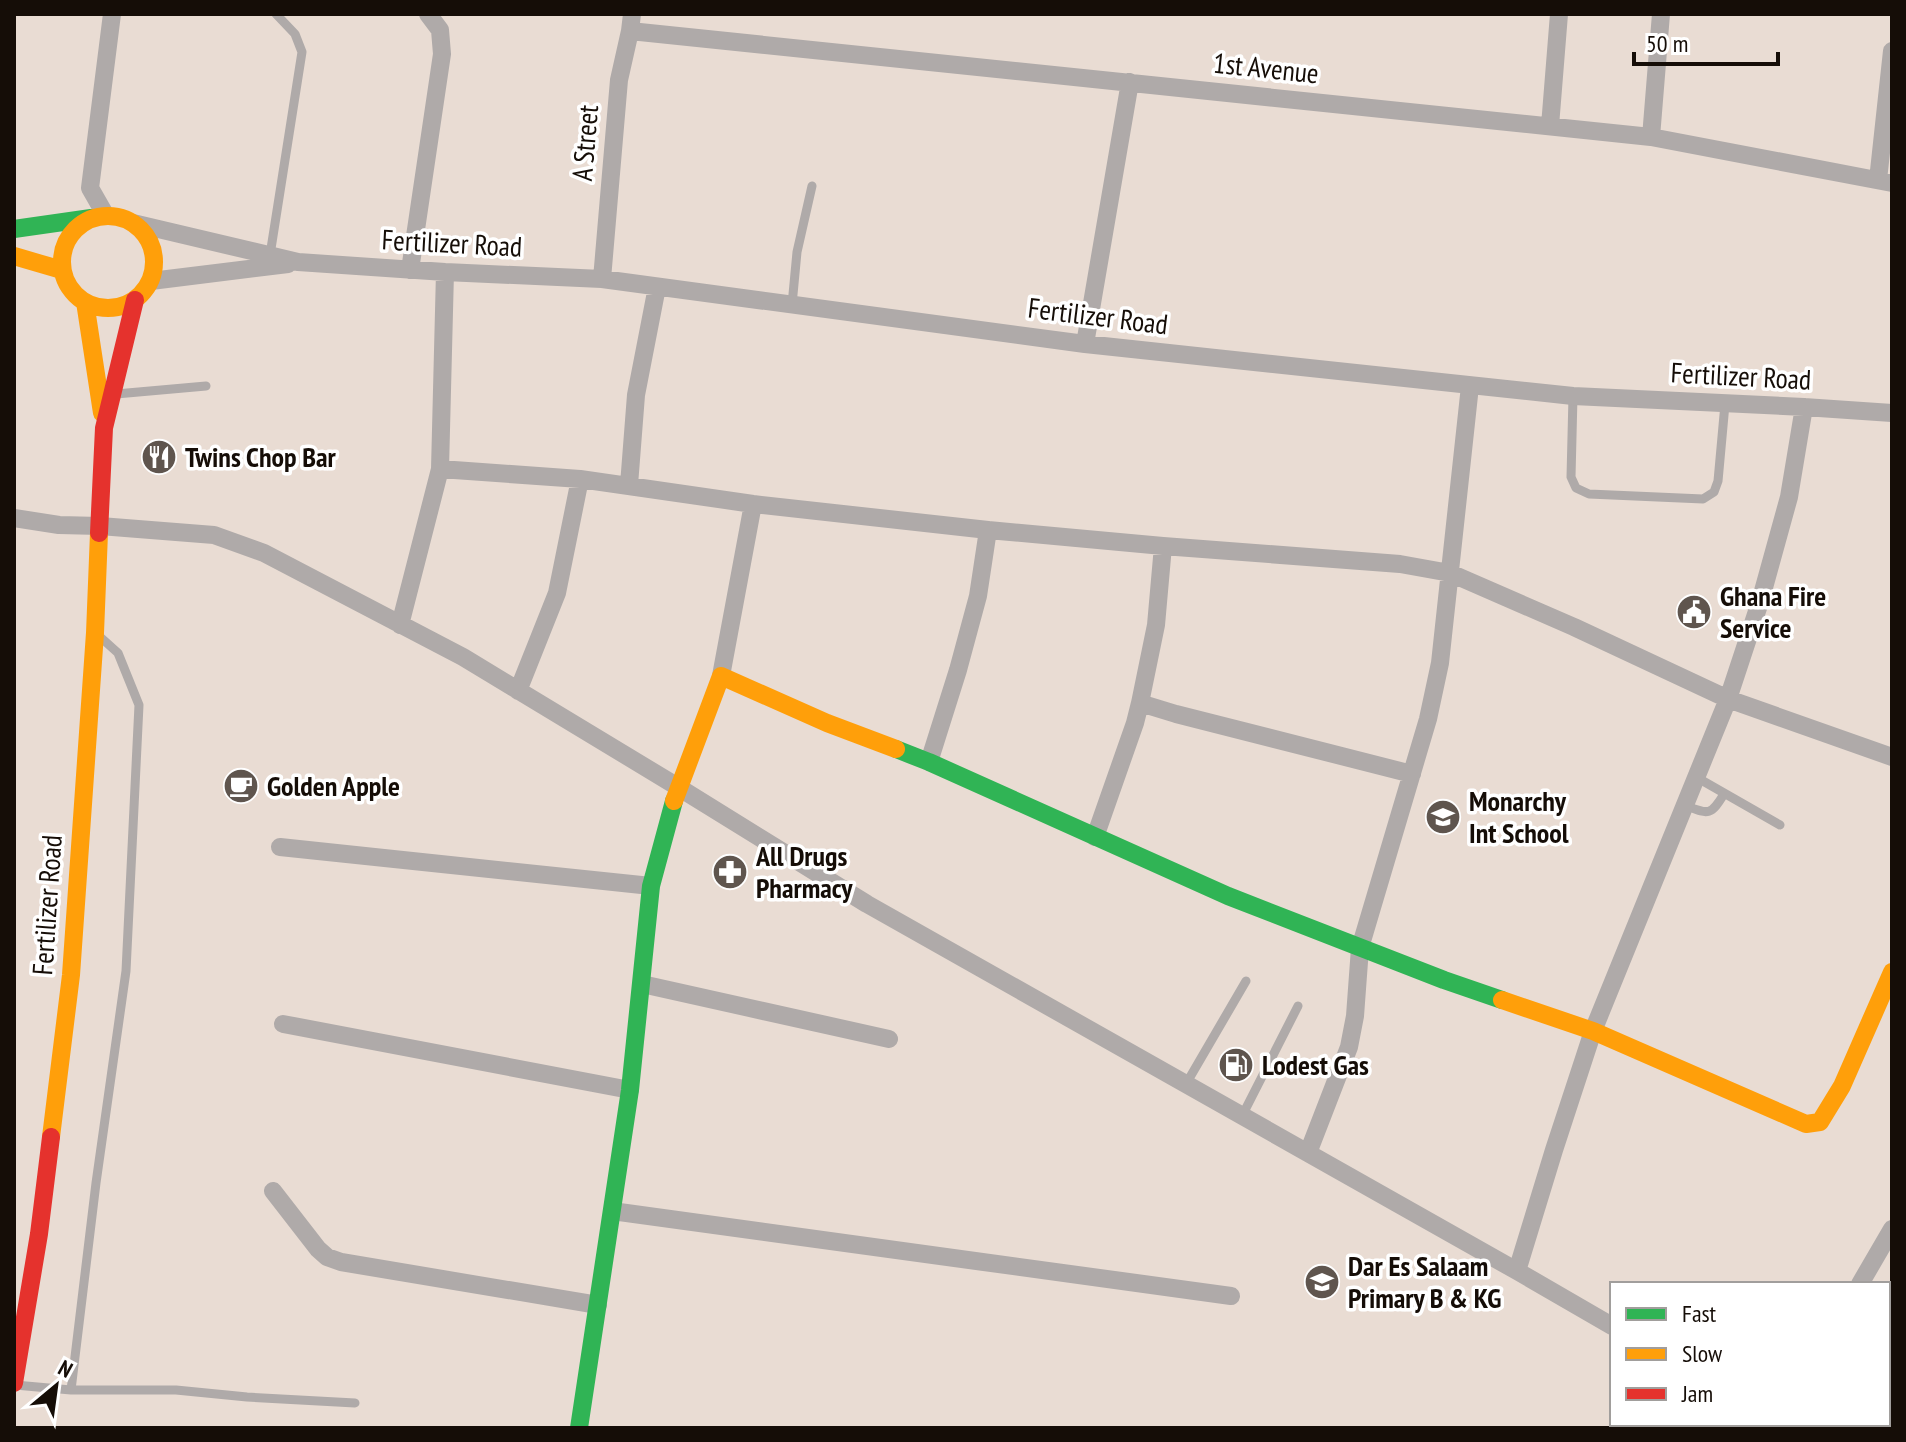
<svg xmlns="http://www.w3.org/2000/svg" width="1906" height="1442" font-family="'PT Sans Narrow',sans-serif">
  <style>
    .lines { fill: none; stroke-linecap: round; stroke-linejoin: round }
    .lane { stroke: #afaaa9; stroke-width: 9 }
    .street { stroke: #afaaa9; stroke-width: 18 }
    .fast { stroke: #30b455; stroke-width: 18 }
    .slow { stroke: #ff9f0a; stroke-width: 18 }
    .jam { stroke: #e5322d; stroke-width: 18 }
    .labels { text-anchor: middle; stroke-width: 7; stroke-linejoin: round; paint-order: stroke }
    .street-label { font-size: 28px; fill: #150d07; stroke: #fff }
    .poi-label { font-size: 28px; font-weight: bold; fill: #150d07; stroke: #fff; text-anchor: start }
  </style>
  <rect width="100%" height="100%" fill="#e9dcd3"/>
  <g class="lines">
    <path class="lane" d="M 270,255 L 302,52 L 295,34 L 276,14
      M 792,305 L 797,252 L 812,186
      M 116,394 L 206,386
      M 1573,396 L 1571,477 L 1576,488 L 1589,494 L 1703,499 L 1714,492 L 1718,481 L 1725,404
      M 1696,777 L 1780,825
      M 1684,805 C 1708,814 1710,817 1724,794
      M 1186,1084 L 1246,981
      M 1242,1116 L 1298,1006
      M 15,1385 L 71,1390 L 176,1390 L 247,1397 L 355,1403
      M 71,1390 L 96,1183 L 126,971 L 139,705 L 118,653 L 98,635"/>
    <path class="street" d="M 630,31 L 1651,137 L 1892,183
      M 1550,126 L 1559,14
      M 1651,137 L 1661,14
      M 1878,180 L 1892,51
      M 106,216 L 90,188 L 112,14
      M 133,223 L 298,262 L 445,272 L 602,279 L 1085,344 L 1573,396 L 1804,407 L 1892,413
      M 410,270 L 442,54 L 440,30 L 428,14
      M 602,279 L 619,80 L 630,31 L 632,14
      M 151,281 L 288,264
      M 1085,344 L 1130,82
      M 440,469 L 580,479 L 753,504 L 988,530 L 1163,546 L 1400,564 L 1450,573 L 1574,627 L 1728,699 L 1892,757
      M 629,485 L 636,395 L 657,287
      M 14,518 L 59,525 L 100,526 L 214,535 L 264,553 L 463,657 L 678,787 L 867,904 L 1517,1271 L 1612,1326
      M 400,625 L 440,469 L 445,272
      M 721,676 L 753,504
      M 518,691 L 557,593 L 580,479
      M 1140,703 L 1156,625 L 1163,546
      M 929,762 L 958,670 L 978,596 L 988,530
      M 1095,837 L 1135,723 L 1140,703 L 1176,714 L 1412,774
      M 280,847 L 651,886
      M 642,984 L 889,1039
      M 283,1024 L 630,1090
      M 1308,1153 L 1349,1047 L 1355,1016 L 1360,948 L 1428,719 L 1440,663 L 1470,386
      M 273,1191 L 318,1249 L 327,1257 L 341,1262 L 598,1305
      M 612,1211 L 1231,1296
      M 1517,1271 L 1554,1150 L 1593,1031 L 1728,699 L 1760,602 L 1789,497 L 1804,407
      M 1860,1284 L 1892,1229
      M 1780,1424 L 1786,1428"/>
    <path class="fast" d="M 14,229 L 91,218
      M 896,749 L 929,762 L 1228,896 L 1444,980 L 1502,1000
      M 579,1428 L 630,1090 L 651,886 L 674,801"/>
    <path class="slow" d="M62 262a46 46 0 1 1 92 0a46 46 0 1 1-92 0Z
      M 14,256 L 62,270
      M 85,302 L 102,413
      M 674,801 L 721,676 L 827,723 L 896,749
      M 1502,1000 L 1593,1031 L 1806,1124 L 1820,1122 L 1842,1086 L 1892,972
      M 51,1137 L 71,975 L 95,633 L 99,533"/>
    <path class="jam" d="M 99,533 L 104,428 L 135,300
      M 14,1383 L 39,1234 L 51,1137"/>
  </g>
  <defs>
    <symbol id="restaurant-disc" viewBox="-11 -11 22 22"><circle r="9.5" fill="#5f554e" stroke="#fff"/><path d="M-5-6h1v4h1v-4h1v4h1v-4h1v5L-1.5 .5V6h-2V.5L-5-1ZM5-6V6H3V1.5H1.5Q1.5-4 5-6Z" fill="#fff"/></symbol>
    <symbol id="civic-disc" viewBox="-11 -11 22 22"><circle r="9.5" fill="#5f554e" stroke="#fff"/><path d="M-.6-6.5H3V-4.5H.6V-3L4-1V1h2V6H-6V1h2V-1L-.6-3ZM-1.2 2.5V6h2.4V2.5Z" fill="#fff"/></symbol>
    <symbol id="cafe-disc" viewBox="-11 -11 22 22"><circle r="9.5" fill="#5f554e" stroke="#fff"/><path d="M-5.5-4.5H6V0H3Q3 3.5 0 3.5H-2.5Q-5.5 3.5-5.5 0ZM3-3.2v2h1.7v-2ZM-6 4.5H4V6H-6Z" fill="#fff"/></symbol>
    <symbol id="school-disc" viewBox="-11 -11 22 22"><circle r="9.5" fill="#5f554e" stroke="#fff"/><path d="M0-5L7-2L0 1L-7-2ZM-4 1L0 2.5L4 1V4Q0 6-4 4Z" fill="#fff"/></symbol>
    <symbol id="pharmacy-disc" viewBox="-11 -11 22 22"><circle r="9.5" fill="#5f554e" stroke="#fff"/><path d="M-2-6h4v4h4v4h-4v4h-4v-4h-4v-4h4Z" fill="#fff"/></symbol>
    <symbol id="fuel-disc" viewBox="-11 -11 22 22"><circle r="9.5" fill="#5f554e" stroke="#fff"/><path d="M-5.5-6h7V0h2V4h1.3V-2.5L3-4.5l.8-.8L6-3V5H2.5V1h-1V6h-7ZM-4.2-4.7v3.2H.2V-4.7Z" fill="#fff"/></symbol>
  </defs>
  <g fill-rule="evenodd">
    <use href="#restaurant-disc" x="139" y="437" width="40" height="40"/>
    <use href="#civic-disc" x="1674" y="592" width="40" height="40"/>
    <use href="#cafe-disc" x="221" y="766" width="40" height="40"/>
    <use href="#school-disc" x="1423" y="797" width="40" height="40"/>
    <use href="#pharmacy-disc" x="710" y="852" width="40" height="40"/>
    <use href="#fuel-disc" x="1216" y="1045" width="40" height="40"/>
    <use href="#school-disc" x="1302" y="1262" width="40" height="40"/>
  </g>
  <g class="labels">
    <g class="street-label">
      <text transform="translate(1266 68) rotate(6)" y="10">1st Avenue</text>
      <text transform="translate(585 143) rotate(-85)" y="10">A Street</text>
      <text transform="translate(452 243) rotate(3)" y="10">Fertilizer Road</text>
      <text transform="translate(1098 316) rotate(7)" y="10">Fertilizer Road</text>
      <text transform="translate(1741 376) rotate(3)" y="10">Fertilizer Road</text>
      <text transform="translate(47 905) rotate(-86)" y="10">Fertilizer Road</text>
    </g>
    <g class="poi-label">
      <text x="185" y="467">Twins Chop Bar</text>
      <text x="1720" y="606">Ghana Fire<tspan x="1720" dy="32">Service</tspan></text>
      <text x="267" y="796">Golden Apple</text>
      <text x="1469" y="811">Monarchy<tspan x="1469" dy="32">Int School</tspan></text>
      <text x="756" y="866">All Drugs<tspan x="756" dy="32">Pharmacy</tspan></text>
      <text x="1262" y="1075">Lodest Gas</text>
      <text x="1348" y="1276">Dar Es Salaam<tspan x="1348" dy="32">Primary B &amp; KG</tspan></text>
    </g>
  </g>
  <rect width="1906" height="1442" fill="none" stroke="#150d07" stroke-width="32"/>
  <rect x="1610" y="1282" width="280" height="144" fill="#ffffff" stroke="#a19e9c" stroke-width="2"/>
  <rect x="1626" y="1308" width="40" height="12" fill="#30b455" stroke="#a19e9c" stroke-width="2"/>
  <text x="1682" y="1322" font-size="24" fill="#150d07">Fast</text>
  <rect x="1626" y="1348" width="40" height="12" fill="#ff9f0a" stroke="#a19e9c" stroke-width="2"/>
  <text x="1682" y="1362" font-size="24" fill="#150d07">Slow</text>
  <rect x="1626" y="1388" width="40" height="12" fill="#e5322d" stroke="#a19e9c" stroke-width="2"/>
  <text x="1682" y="1402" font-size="24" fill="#150d07">Jam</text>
  <g transform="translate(56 1386) rotate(29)" stroke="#ffffff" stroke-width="6" paint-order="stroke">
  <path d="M0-6L14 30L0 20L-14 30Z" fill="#150d07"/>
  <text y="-12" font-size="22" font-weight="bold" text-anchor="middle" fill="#150d07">N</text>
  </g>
  <path d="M1634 52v12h144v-12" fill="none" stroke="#150d07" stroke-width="4"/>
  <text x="1646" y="52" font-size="24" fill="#150d07" stroke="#ffffff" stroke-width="6" paint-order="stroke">50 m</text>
</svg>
